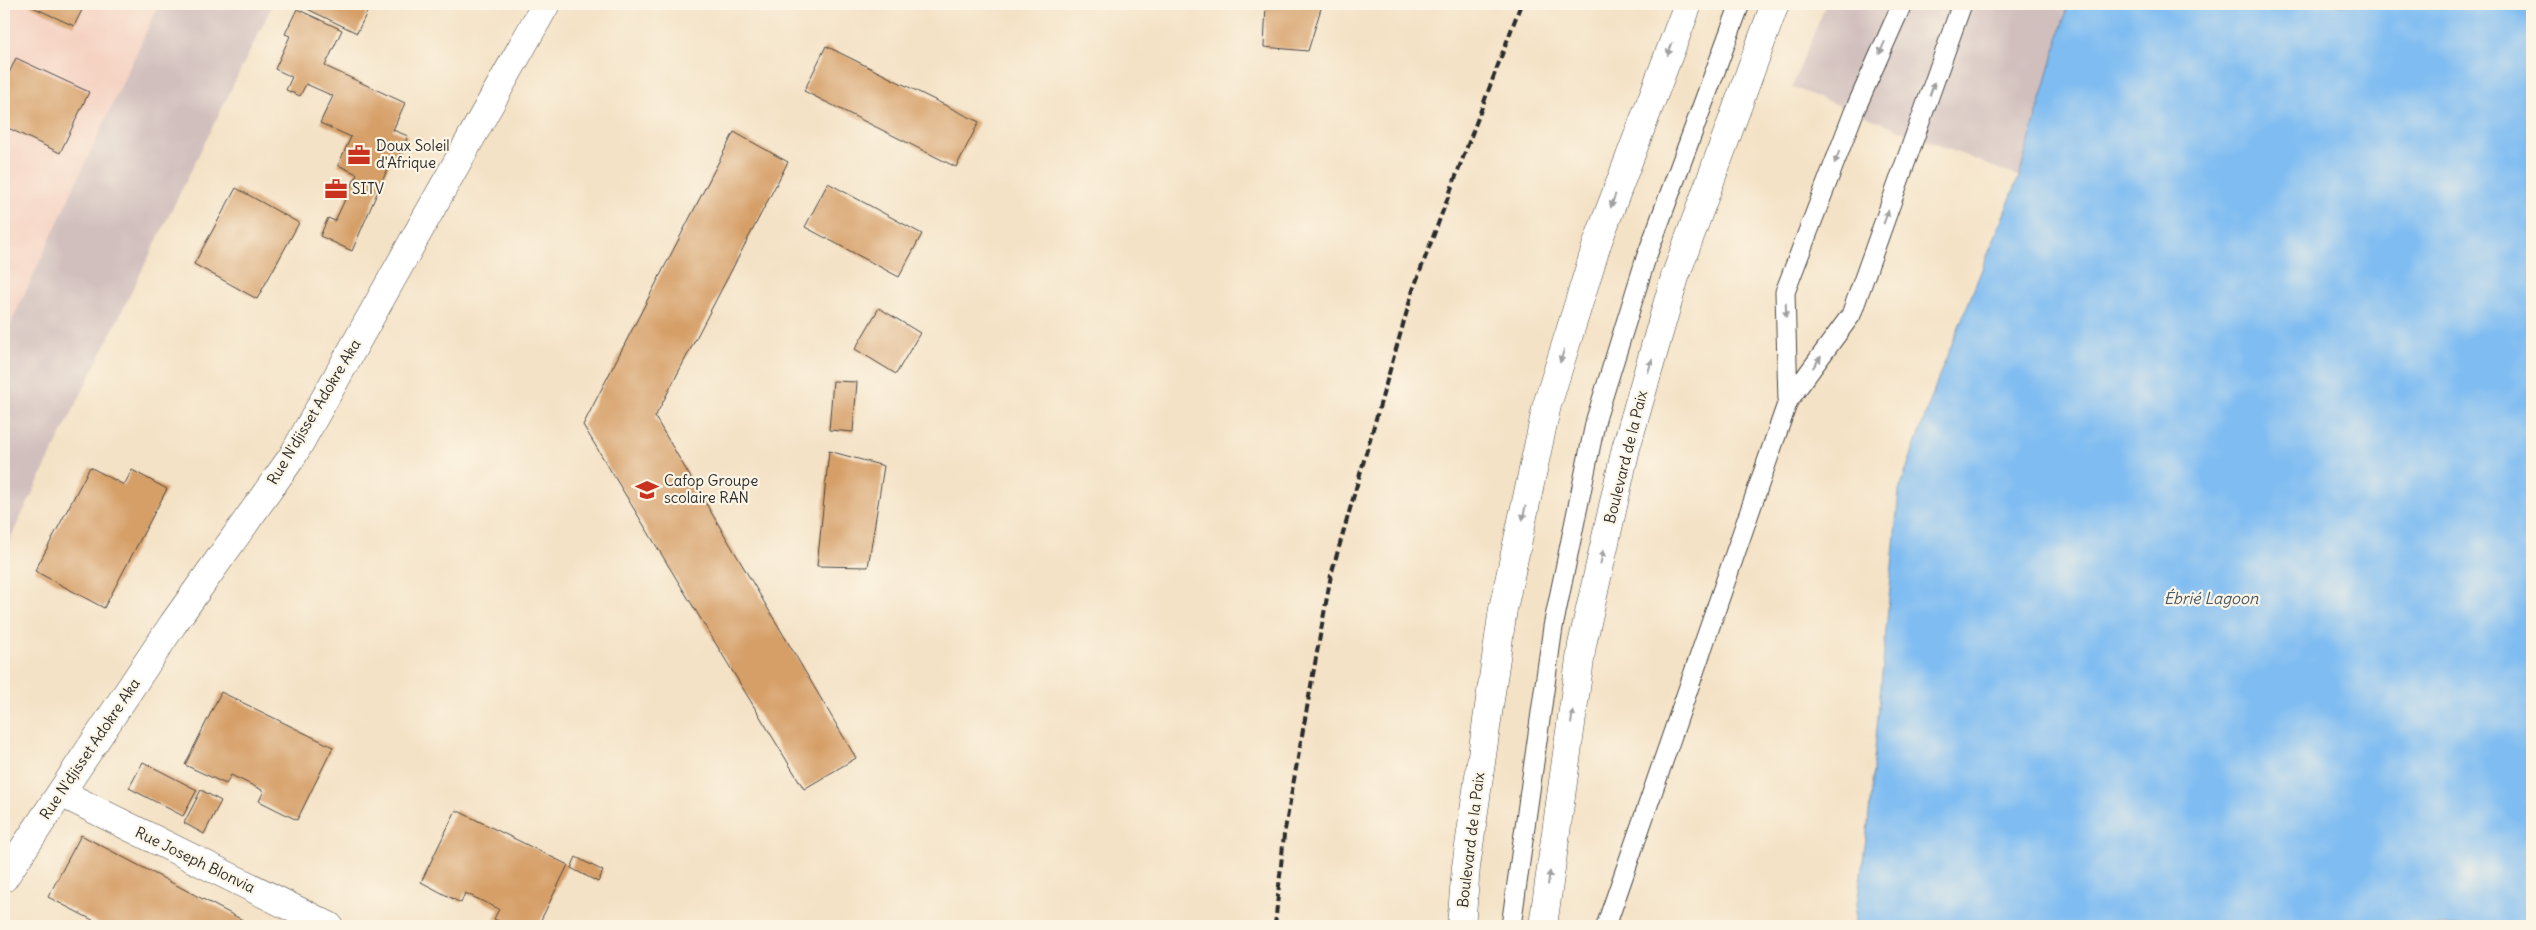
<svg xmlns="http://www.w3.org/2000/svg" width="2536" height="930" font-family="Delius,sans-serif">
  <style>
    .built { fill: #f5d2c2 }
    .industrial { fill: #d1bfbd }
    .water { fill: #7ebcf2; stroke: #54748e }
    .building { fill: #d69f68 }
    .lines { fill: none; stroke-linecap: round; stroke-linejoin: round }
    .service-casing { stroke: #494642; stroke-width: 21 }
    .minor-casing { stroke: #494642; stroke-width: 29 }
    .primary-casing { stroke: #494642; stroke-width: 29 }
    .service { stroke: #fff; stroke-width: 19 }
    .minor { stroke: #fff; stroke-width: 28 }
    .primary { stroke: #fff; stroke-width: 28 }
    .rail { stroke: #2b2b2b; stroke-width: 4; stroke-dasharray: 8 4; stroke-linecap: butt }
    .oneway { fill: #a0a0a0 }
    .labels { text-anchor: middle; stroke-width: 4.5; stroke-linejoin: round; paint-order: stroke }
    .poi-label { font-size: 15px; fill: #2b2b2b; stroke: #fcf5e5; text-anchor: start }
    .street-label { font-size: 15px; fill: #2b2b2b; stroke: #fcf5e5 }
    .water-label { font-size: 16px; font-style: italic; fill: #445667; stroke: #fcf5e5 }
  </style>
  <rect width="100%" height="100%" fill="#fcf5e5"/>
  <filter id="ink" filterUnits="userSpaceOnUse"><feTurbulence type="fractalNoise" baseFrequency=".02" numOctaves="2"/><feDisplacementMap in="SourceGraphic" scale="10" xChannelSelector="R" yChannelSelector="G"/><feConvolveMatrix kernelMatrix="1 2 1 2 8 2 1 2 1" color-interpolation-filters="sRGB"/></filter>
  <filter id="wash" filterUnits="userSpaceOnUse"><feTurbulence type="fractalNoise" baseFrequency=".0096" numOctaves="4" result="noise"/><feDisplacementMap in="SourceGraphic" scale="20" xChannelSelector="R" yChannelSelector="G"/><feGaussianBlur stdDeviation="1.12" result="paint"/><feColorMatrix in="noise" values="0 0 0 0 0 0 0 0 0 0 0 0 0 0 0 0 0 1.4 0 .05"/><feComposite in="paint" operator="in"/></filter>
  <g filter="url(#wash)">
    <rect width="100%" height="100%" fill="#f4e2c6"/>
    <path class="built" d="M 4,4 L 159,4 L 4,338 Z"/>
    <path class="industrial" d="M 159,4 L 273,4 L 4,551 L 4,338 Z
      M 1826,4 L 2068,4 L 2019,177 L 1792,87 Z"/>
    <path class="water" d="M 2068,4 L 2532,4 L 2532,926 L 1854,926 L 1868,824 L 1899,491 L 1939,376 L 2019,177 Z"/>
    <g id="blocks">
      <path class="building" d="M 26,4 L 85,4 L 74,26 Z
        M 297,4 L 371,4 L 357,33 Z
        M 1266,4 L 1322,5 L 1308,51 L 1264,47 Z
        M 297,9 L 342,30 L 325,66 L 405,103 L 393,130 L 408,136 L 395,163 L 391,161 L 352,251 L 320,236 L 328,218 L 335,221 L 357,174 L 338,165 L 351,137 L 320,123 L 333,96 L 306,84 L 300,96 L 286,90 L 292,77 L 275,69 L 290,36 L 285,34 Z
        M 826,46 L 979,122 L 956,167 L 804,91 Z
        M 16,58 L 89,92 L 60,153 L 4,126 L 4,84 Z
        M 734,132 L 788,162 L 655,417 L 856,758 L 804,789 L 583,425 Z
        M 828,183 L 922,234 L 899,277 L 805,227 Z
        M 236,188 L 299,223 L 257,299 L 194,264 Z
        M 879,308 L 920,333 L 896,374 L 855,349 Z
        M 833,381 L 857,382 L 853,432 L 829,430 Z
        M 829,451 L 884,466 L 868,567 L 817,566 Z
        M 90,467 L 124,485 L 132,470 L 167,489 L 104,608 L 35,571 Z
        M 221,692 L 333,747 L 297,820 L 259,801 L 264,791 L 231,775 L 226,784 L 185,765 Z
        M 143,762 L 197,790 L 183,816 L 129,788 Z
        M 201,790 L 221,801 L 204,834 L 184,823 Z
        M 456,810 L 568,865 L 538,926 L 509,926 L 494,919 L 499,909 L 465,893 L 461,903 L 421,882 Z
        M 81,835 L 254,926 L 104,926 L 48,897 Z
        M 576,857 L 603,871 L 598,882 L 571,868 Z"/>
    </g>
  </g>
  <g filter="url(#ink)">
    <use href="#blocks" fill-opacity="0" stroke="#494642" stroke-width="1"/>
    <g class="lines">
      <defs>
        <path id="service" d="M 1788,401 L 1785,292 L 1854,112 L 1902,4
          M 1511,926 L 1553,627 L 1596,419 L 1646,258 L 1740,4
          M 1606,926 L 1788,401 L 1851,315 L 1962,4"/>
        <path id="minor" d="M 61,793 L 329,926
          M 4,878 L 173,624 L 292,457 L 546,4"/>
        <path id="primary" d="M 1461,926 L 1466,867 L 1503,609 L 1547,405 L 1598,241 L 1688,4
          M 1543,926 L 1582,645 L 1626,448 L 1675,277 L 1775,4"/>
      </defs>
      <use href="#service" class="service-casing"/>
      <use href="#minor" class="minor-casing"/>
      <use href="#primary" class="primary-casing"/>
      <use href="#service" class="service"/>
      <use href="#minor" class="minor"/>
      <use href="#primary" class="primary"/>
      <path class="rail" d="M 1275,926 L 1284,835 L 1331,575 L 1413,290 L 1521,4"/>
    </g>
    <defs><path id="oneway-solid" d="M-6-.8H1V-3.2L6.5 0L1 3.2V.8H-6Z" transform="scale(1.25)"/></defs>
    <g class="oneway">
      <use href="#oneway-solid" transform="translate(1882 48) rotate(114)"/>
      <use href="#oneway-solid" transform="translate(1670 49) rotate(111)"/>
      <use href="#oneway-solid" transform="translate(1932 89) rotate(-71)"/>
      <use href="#oneway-solid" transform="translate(1837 157) rotate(111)"/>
      <use href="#oneway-solid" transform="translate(1613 201) rotate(110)"/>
      <use href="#oneway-solid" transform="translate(1886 217) rotate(-70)"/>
      <use href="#oneway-solid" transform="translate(1786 310) rotate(88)"/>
      <use href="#oneway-solid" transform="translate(1562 356) rotate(107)"/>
      <use href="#oneway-solid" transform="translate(1817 362) rotate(-54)"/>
      <use href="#oneway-solid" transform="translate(1650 366) rotate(-74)"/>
      <use href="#oneway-solid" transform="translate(1524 513) rotate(102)"/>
      <use href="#oneway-solid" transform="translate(1602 557) rotate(-77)"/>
      <use href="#oneway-solid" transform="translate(1572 717) rotate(-82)"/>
      <use href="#oneway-solid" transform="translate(1549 878) rotate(-82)"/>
    </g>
  </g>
  <defs>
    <symbol id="office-bare" viewBox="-9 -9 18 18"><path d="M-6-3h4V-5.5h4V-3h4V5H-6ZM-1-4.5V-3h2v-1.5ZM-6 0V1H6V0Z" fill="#c8321e" stroke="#fcf5e5" stroke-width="2.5" paint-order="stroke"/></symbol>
    <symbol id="school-bare" viewBox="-9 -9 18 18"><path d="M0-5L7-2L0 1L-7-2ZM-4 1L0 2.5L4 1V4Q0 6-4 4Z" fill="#c8321e" stroke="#fcf5e5" stroke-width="2.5" paint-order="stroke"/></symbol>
  </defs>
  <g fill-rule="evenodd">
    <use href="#office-bare" x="343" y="139" width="32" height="32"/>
    <use href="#office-bare" x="320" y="173" width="32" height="32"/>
    <use href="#school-bare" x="631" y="474" width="32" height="32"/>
  </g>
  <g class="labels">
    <g class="poi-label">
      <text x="376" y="151">Doux Soleil<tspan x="376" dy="17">d'Afrique</tspan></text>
      <text x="352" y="194">SITV</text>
      <text x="664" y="486">Cafop Groupe<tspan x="664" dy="17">scolaire RAN</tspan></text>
    </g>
    <g class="street-label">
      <text transform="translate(314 412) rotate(-59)" y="5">Rue N'djisset Adokre Aka</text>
      <text transform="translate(1626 457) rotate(-76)" y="5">Boulevard de la Paix</text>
      <text transform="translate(90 749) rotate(-56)" y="5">Rue N'djisset Adokre Aka</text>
      <text transform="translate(1471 840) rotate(-83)" y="5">Boulevard de la Paix</text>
      <text transform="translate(195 860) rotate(26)" y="5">Rue Joseph Blonvia</text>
    </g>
    <g class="water-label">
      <text x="2211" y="604">Ébrié Lagoon</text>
    </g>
  </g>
  <rect width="2536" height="930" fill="none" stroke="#fcf5e5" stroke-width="20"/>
</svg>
